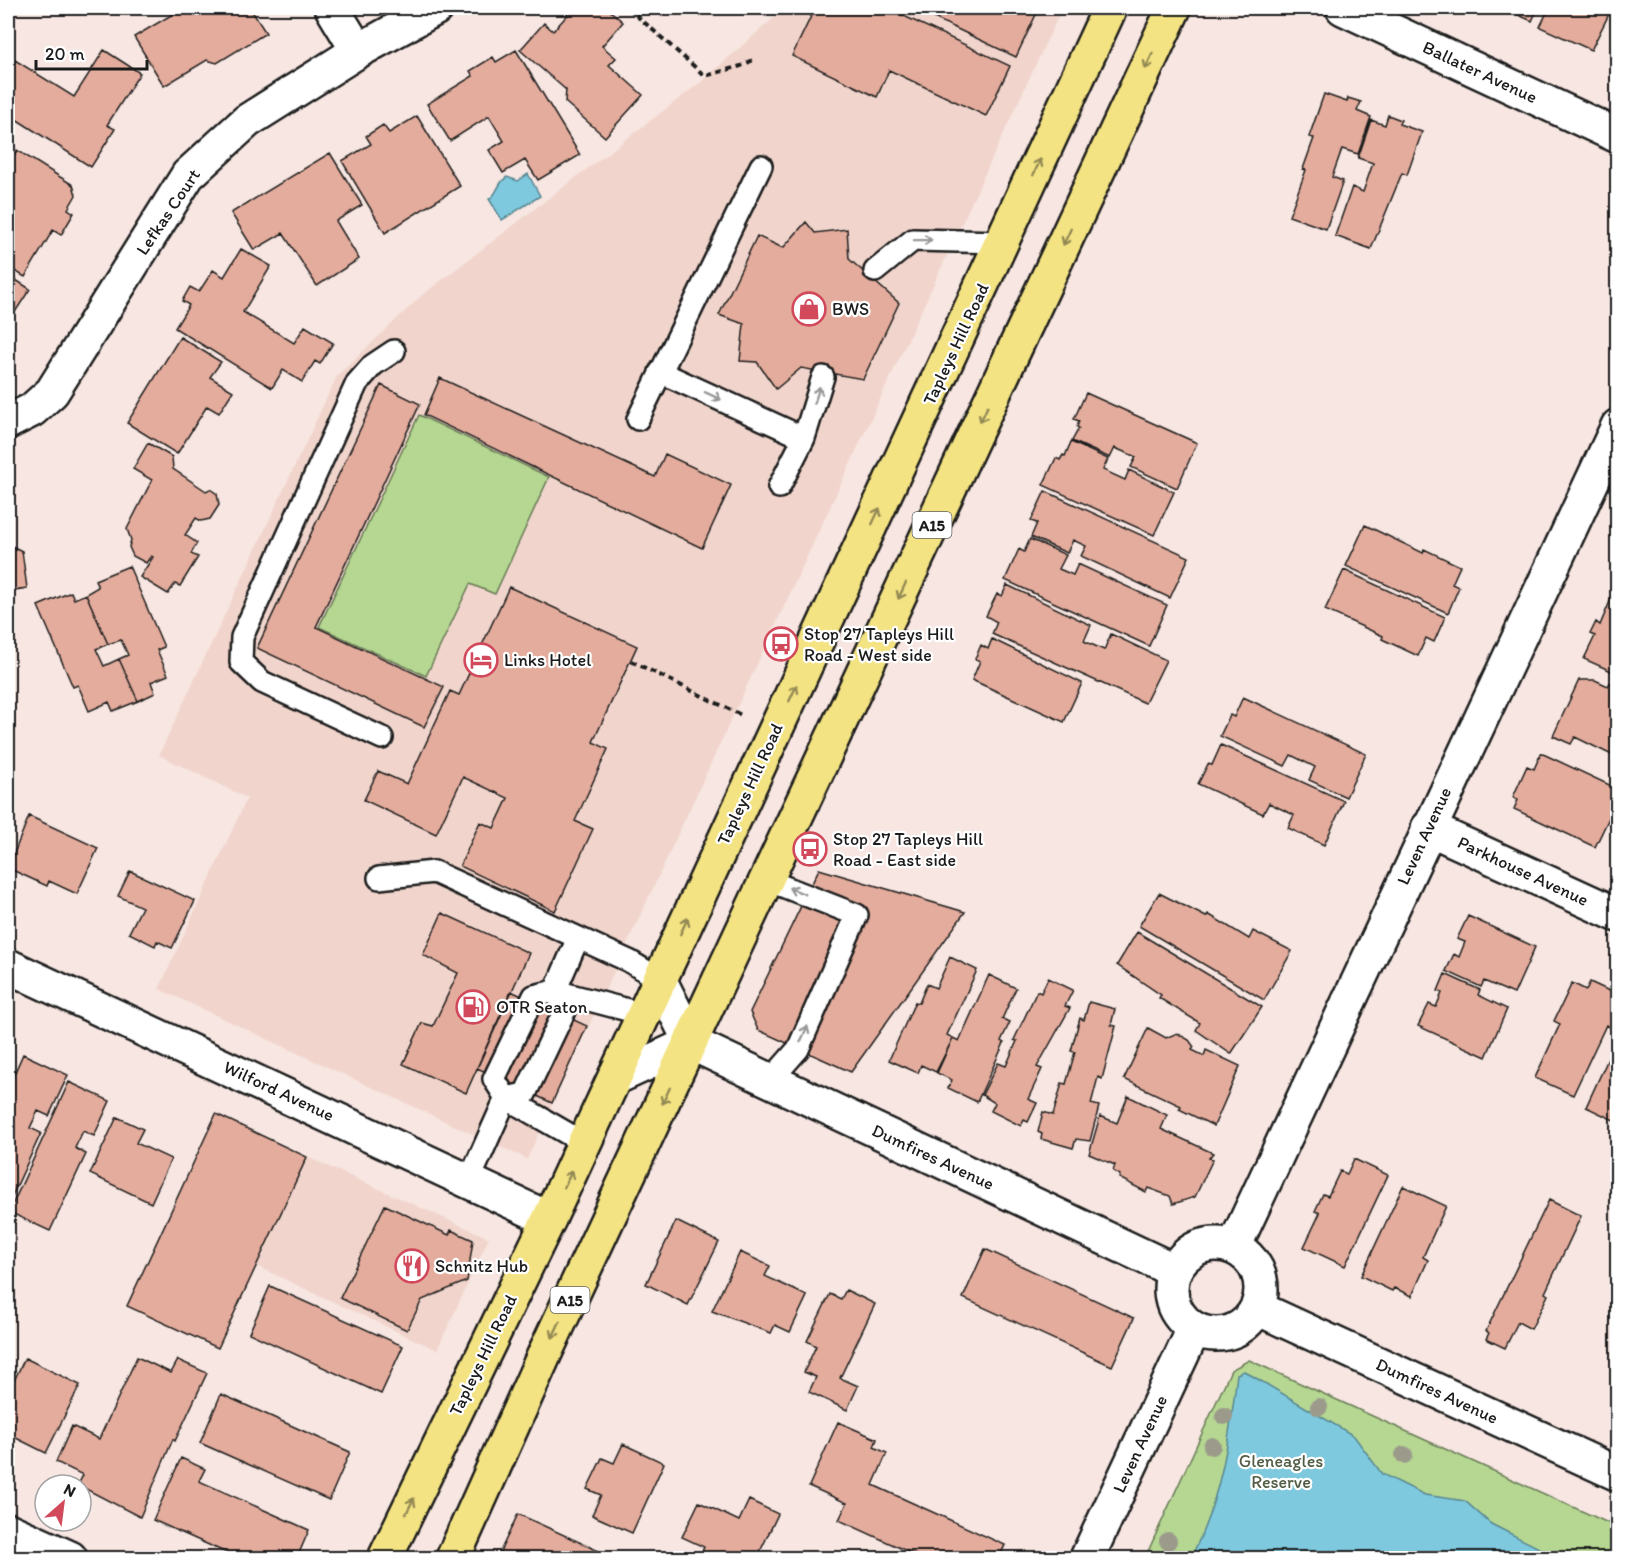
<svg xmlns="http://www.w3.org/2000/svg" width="1625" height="1566" font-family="Itim,sans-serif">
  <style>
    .built { fill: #f1d5cc }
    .green { fill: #b5d791; stroke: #687a56; stroke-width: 1.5 }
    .water { fill: #7ec9de; stroke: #578490; stroke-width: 1.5 }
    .building { fill: #e4ac9c; stroke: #1c1c1c; stroke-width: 1.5 }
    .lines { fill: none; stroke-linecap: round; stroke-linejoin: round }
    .service-casing { stroke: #1c1c1c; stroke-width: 26 }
    .minor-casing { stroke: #1c1c1c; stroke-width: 38 }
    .primary-casing { stroke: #1c1c1c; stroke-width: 38 }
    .path { stroke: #1c1c1c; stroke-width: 4; stroke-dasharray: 6 4.5; stroke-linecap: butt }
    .service { stroke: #fff; stroke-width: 21 }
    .minor { stroke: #fff; stroke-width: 33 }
    .primary { stroke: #f4e382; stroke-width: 33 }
    .tree { fill: #9c9b8b }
    .oneway { stroke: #938954 }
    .oneway2 { stroke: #999 }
    .labels { text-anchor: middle; stroke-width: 4.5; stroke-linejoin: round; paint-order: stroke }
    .shield { fill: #fff; stroke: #606060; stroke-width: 1.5 }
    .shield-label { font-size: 16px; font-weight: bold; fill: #1c1c1c }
    .street-label { font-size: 18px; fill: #1c1c1c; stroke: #fff }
    .poi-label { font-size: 18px; fill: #1c1c1c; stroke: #fff; text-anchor: start }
    .park-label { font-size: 18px; fill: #525d45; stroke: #fff }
  </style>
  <rect width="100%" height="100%" fill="#f7e6e1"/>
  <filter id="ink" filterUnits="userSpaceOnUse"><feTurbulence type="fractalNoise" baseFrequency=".0167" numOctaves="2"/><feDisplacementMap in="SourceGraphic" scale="12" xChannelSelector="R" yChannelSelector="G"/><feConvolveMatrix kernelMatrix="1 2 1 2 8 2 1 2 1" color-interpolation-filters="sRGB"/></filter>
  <g filter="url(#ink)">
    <path class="built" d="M 785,8 L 1062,8 L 527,1159 L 159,989 L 247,798 L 159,755 L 337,376 L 421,296 L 701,82 Z
      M 307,1157 L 489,1238 L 437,1350 L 256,1266 Z"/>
    <path class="green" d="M 419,415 L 549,477 L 495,594 L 470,584 L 426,676 L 319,627 Z
      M 1249,1360 L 1617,1527 L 1617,1558 L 1145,1558 L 1231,1370 Z"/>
    <path class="water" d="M 528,174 L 540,196 L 502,220 L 489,199 C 499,193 496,184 507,177 L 518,181 Z
      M 1244,1371 L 1354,1436 L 1382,1474 L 1425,1495 L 1465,1501 L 1491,1524 L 1559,1558 L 1191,1558 C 1221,1497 1229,1442 1237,1374 Z"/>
    <path class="building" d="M 183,8 L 250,8 L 266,33 L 217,63 L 207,60 L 164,86 L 134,37 Z
      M 574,8 L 607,8 L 623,22 L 602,46 L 616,58 L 609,65 L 643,95 L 605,137 L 565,102 L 566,90 L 520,50 L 544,23 L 553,31 Z
      M 815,8 L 887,8 L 1010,66 L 986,116 L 889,70 L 877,97 L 792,56 Z
      M 913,8 L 1039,8 L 1016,57 Z
      M 1506,8 L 1538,8 L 1532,21 L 1505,9 Z
      M 1549,8 L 1601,8 L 1610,12 L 1591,50 L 1540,27 Z
      M 104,50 L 140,73 L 107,125 L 115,129 L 91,167 L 8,114 L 8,71 L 15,60 L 74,97 Z
      M 516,50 L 580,155 L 538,180 L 525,160 L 503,173 L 489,150 L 504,141 L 489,116 L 450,141 L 427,104 L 473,76 L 470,71 L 493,57 L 496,62 Z
      M 1324,94 L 1347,102 L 1348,98 L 1361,102 L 1357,111 L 1371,117 L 1358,154 L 1342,149 L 1332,177 L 1343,181 L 1326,229 L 1289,216 L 1306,170 L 1303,169 L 1314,138 L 1309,137 Z
      M 1388,115 L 1401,120 L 1399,124 L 1422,132 L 1407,175 L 1402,173 L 1371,249 L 1335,236 L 1352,187 L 1363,192 L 1373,163 L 1358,158 L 1371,120 L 1385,125 Z
      M 417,116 L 460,186 L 385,233 L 342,161 L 371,144 L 366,136 L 383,125 L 389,133 Z
      M 8,148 L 15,154 L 17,150 L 73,185 L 76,195 L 68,209 L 74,213 L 61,235 L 53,230 L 25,277 L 8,267 Z
      M 330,153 L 362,205 L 336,221 L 359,259 L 317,286 L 283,233 L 254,250 L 231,213 Z
      M 806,222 L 815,233 L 847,229 L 849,259 L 899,303 L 863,379 L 801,368 L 776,389 L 757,362 L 740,361 L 744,324 L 719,315 L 757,236 L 783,248 Z
      M 241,249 L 271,266 L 243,312 L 294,343 L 305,326 L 333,343 L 320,364 L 315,361 L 302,382 L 283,370 L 272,388 L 175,328 L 189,305 L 182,301 L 190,287 L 199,292 L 213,270 L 224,277 Z
      M 8,275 L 30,289 L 8,323 Z
      M 180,337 L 221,362 L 210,377 L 233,391 L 219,413 L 207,406 L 177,454 L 127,423 Z
      M 440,378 L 655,477 L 665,454 L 731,485 L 702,548 L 424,415 Z
      M 381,385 L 420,404 L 316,627 L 444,687 L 424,727 L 257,648 Z
      M 1086,393 L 1197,443 L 1177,488 L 1131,467 L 1136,457 L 1115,448 L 1110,458 L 1072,441 L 1079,428 L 1077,427 L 1079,421 L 1074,419 Z
      M 1071,442 L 1108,459 L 1103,470 L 1125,480 L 1129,470 L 1174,492 L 1154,535 L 1043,485 L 1056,458 L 1060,460 L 1063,455 L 1065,456 Z
      M 148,443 L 172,457 L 173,469 L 206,491 L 210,489 L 217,494 L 219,505 L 210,519 L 201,521 L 196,518 L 185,535 L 197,543 L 191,554 L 198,557 L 180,586 L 175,584 L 168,594 L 140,577 L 153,557 L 151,556 L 146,563 L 133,556 L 129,547 L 131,540 L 127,529 L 152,480 L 133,469 Z
      M 1045,491 L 1189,557 L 1170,598 L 1081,556 L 1086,546 L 1073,540 L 1067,553 L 1031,537 L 1037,523 L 1031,521 Z
      M 1365,525 L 1423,553 L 1424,549 L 1460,566 L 1452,584 L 1459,587 L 1448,613 L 1346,566 Z
      M 1030,539 L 1066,555 L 1059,569 L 1073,575 L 1078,564 L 1167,605 L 1149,646 L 1005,580 L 1019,549 L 1024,552 Z
      M 8,544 L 22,551 L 27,588 L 8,591 Z
      M 129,566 L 164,647 L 157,650 L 168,675 L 151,682 L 155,693 L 138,701 L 119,659 L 128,655 L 121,640 L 108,644 L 86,594 L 98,587 L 95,580 Z
      M 1344,570 L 1445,617 L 1434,642 L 1426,638 L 1418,656 L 1382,639 L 1383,636 L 1325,610 Z
      M 1007,585 L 1091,625 L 1084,641 L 1104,650 L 1111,634 L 1166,660 L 1145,703 L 992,634 L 997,622 L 986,616 L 997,594 L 1002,596 Z
      M 509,587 L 637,646 L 593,742 L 608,749 L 575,821 L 593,829 L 555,911 L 460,866 L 480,822 L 494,828 L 508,798 L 463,777 L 436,834 L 364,800 L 378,771 L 407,784 L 450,691 L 459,695 Z
      M 71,592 L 74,599 L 86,594 L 108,644 L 96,649 L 104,666 L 119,659 L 138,701 L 113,711 L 109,702 L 89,711 L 78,685 L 73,687 L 38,606 Z
      M 1611,599 L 1618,602 L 1618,674 L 1584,659 L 1595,636 L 1590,634 L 1596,622 L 1600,625 Z
      M 992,639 L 1082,683 L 1064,722 L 972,680 L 980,661 L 975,659 L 981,645 L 988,649 Z
      M 1579,680 L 1595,680 L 1608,686 L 1610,683 L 1618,686 L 1618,758 L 1575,737 L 1571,744 L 1553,736 Z
      M 1243,697 L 1366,754 L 1346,797 L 1309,780 L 1315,767 L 1291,755 L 1285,766 L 1220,736 L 1230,715 L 1234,717 Z
      M 1221,745 L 1344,801 L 1324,845 L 1288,828 L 1294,815 L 1269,803 L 1263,814 L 1198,784 L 1208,764 L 1212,765 Z
      M 1541,753 L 1618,789 L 1618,799 L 1595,847 L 1514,809 L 1518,800 L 1513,797 L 1527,766 L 1534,769 Z
      M 29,816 L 98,848 L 77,894 L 49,881 L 47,886 L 8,868 Z
      M 819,869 L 965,912 L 851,1072 L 758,1030 L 750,1012 Z
      M 130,871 L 195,901 L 172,948 L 157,941 L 155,946 L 129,933 L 142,907 L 118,896 Z
      M 1159,893 L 1206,917 L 1208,914 L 1249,939 L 1253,931 L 1292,951 L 1264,1000 L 1139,926 Z
      M 442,913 L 529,953 L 466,1093 L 403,1064 L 422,1023 L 433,1026 L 458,973 L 423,955 Z
      M 1468,916 L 1535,947 L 1514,994 L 1484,981 L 1481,987 L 1446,971 L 1454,954 L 1459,957 L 1465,942 L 1457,939 Z
      M 1137,932 L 1262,1007 L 1231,1054 L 1196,1030 L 1200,1023 L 1159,998 L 1161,995 L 1117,965 Z
      M 950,957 L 977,970 L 947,1035 L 953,1038 L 936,1072 L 921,1065 L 918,1073 L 889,1060 L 915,1002 L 919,1003 L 927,984 L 936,988 Z
      M 1445,974 L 1480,990 L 1478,995 L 1507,1009 L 1486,1057 L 1418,1026 L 1429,1004 L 1436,1007 L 1442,993 L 1438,991 Z
      M 989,975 L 1016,988 L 1002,1019 L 1010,1022 L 1001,1041 L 1004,1043 L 977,1102 L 948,1088 L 952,1080 L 937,1073 L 953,1038 L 959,1041 Z
      M 1048,978 L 1073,990 L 1065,1006 L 1070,1008 L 1037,1067 L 1042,1069 L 1028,1099 L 1037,1103 L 1028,1122 L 1024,1120 L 1021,1126 L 991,1111 L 995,1103 L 982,1095 L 998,1063 L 1006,1066 L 1017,1041 L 1014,1040 L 1037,991 L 1041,993 Z
      M 1590,982 L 1618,995 L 1618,1016 L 1612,1028 L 1606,1025 L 1573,1095 L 1535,1078 L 1560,1024 L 1554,1021 L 1572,983 L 1586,990 Z
      M 511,991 L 587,1026 L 552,1103 L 477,1068 Z
      M 1089,1002 L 1115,1009 L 1111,1025 L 1116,1026 L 1102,1079 L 1098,1077 L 1091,1104 L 1099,1106 L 1090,1141 L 1076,1139 L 1073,1148 L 1041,1139 L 1042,1134 L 1038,1132 L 1043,1112 L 1053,1115 L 1062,1083 L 1066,1084 L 1075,1052 L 1071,1051 L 1080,1018 L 1084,1020 Z
      M 1148,1028 L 1166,1038 L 1177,1033 L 1189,1040 L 1194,1047 L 1192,1050 L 1204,1056 L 1206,1050 L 1240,1066 L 1214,1126 L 1179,1109 L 1181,1106 L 1124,1079 Z
      M 1618,1037 L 1618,1122 L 1586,1107 Z
      M 23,1054 L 68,1075 L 49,1116 L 38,1111 L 30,1128 L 41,1133 L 8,1205 L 8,1088 Z
      M 69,1082 L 110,1101 L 94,1136 L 83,1131 L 75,1148 L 86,1154 L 50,1231 L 9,1212 Z
      M 1128,1096 L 1167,1115 L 1161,1129 L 1213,1153 L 1209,1158 L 1213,1159 L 1195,1197 L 1173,1204 L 1170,1196 L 1148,1188 L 1146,1192 L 1119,1178 L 1120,1175 L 1113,1171 L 1115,1165 L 1089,1154 L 1100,1116 L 1117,1123 Z
      M 216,1114 L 307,1157 L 218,1348 L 127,1306 Z
      M 117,1117 L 143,1129 L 136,1143 L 171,1159 L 151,1203 L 90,1174 Z
      M 1354,1159 L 1388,1175 L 1345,1266 L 1304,1247 L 1320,1213 L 1315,1211 L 1323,1194 L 1328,1196 L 1340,1171 L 1347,1174 Z
      M 1403,1186 L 1446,1206 L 1423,1257 L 1428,1260 L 1412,1296 L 1394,1288 L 1392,1291 L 1361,1276 Z
      M 1549,1200 L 1581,1216 L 1545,1293 L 1548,1295 L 1531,1329 L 1518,1322 L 1505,1348 L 1486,1339 L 1489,1333 L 1486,1331 Z
      M 385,1205 L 449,1235 L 451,1230 L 473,1240 L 467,1281 L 422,1300 L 407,1330 L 340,1298 Z
      M 676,1221 L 719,1242 L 688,1305 L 646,1284 Z
      M 985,1249 L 1134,1318 L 1112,1366 L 963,1298 Z
      M 740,1252 L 770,1266 L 765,1276 L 807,1296 L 790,1332 L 775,1325 L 771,1333 L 712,1311 Z
      M 270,1286 L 403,1346 L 381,1394 L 249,1333 Z
      M 846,1290 L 875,1304 L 840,1378 L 858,1386 L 847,1410 L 809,1392 L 816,1377 L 804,1372 L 816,1346 L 807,1341 L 830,1294 L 841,1299 Z
      M 137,1357 L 171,1373 L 178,1360 L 207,1373 L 175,1441 L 173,1439 L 140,1517 L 78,1485 L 83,1475 L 56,1462 L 72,1426 L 99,1439 Z
      M 25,1358 L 80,1385 L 46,1453 L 8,1434 L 8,1393 Z
      M 221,1394 L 350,1452 L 329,1500 L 200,1443 Z
      M 838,1422 L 877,1439 L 874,1447 L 887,1453 L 873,1485 L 1005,1545 L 999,1558 L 922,1558 L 839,1520 L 847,1503 L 809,1486 Z
      M 623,1444 L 664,1463 L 632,1533 L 592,1515 L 601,1495 L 587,1489 L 602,1458 L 614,1463 Z
      M 181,1458 L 205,1469 L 199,1481 L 309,1530 L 297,1558 L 238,1558 L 153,1520 Z
      M 749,1500 L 778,1514 L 757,1558 L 699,1558 L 704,1547 L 682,1537 L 699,1502 L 739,1521 Z
      M 518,1514 L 614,1558 L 497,1558 Z"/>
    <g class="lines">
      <defs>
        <path id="service" d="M 875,271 L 913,240 L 1003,242
          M 660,372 L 804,438
          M 638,419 L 761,166
          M 779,487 L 804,438 L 823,377
          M 382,738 L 262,682 L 241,662 L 242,637 L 357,383 L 373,365 L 394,351
          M 379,878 L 434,872 L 629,961 L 659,979
          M 767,880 L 857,915 L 798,1049 L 770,1081
          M 555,991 L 578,938
          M 506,1098 L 525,1094 L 565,1010 L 555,991
          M 506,1098 L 584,1143
          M 469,1181 L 506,1098 L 494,1079 L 534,996 L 555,991 L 643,1014"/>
        <path id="minor" d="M 332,8 L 358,51
          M 1343,8 L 1618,136
          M 8,422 L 32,410 L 52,392 L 188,175 L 247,121 L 358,51 L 436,8
          M 1428,828 L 1618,915
          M 8,966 L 549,1219
          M 659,979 L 691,1043 L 1175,1271
          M 615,1078 L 691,1043
          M1171 1289a45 45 0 1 1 90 0a45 45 0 1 1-90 0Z
          M 1234,1247 L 1618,426
          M 1257,1308 L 1618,1474
          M 8,1530 L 70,1558
          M 1087,1558 L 1194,1329"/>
        <path id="primary" d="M 385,1558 L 549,1219 L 1110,8
          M 453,1558 L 545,1353 L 1174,8"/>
      </defs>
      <use href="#service" class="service-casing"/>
      <use href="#minor" class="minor-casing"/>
      <use href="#primary" class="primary-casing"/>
      <path class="path" d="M 628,8 L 705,76 L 741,66 L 755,59
        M 631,661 L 743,716"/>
      <use href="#service" class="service"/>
      <use href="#minor" class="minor"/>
      <use href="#primary" class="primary"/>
    </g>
    <g class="tree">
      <circle cx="1319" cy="1407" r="9"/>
      <circle cx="1224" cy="1416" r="9"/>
      <circle cx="1212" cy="1446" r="9"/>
      <circle cx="1404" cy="1455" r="9"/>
      <circle cx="1168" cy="1541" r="9"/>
    </g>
    <defs><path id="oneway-shaft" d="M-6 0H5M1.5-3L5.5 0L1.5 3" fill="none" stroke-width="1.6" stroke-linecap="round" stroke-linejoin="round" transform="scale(1.5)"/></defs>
    <g class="oneway">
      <use href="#oneway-shaft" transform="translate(1149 61) rotate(115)"/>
      <use href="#oneway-shaft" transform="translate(1037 167) rotate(-65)"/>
      <use href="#oneway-shaft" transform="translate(1067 237) rotate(115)"/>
      <use href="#oneway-shaft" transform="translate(984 414) rotate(115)"/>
      <use href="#oneway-shaft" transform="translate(876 516) rotate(-65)"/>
      <use href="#oneway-shaft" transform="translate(902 591) rotate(115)"/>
      <use href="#oneway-shaft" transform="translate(793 693) rotate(-65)"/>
      <use href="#oneway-shaft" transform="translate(684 926) rotate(-65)"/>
      <use href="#oneway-shaft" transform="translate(666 1096) rotate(115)"/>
      <use href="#oneway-shaft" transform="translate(568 1179) rotate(-65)"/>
      <use href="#oneway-shaft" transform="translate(556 1330) rotate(115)"/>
      <use href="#oneway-shaft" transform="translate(410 1506) rotate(-64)"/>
    </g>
    <g class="oneway2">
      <use href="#oneway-shaft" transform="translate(923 240) rotate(-1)"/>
      <use href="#oneway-shaft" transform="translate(817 395) rotate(-72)"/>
      <use href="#oneway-shaft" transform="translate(713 396) rotate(25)"/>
      <use href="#oneway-shaft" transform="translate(797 891) rotate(-158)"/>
      <use href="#oneway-shaft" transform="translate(804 1034) rotate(-66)"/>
    </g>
  </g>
  <defs>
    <symbol id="shop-ring" viewBox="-11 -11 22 22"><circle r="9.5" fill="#fff" stroke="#d1495b" stroke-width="1.5"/><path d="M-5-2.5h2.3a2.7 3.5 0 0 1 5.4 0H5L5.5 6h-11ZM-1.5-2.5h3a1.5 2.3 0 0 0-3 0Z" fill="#d1495b"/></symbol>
    <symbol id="bus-ring" viewBox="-11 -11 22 22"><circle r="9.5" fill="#fff" stroke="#d1495b" stroke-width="1.5"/><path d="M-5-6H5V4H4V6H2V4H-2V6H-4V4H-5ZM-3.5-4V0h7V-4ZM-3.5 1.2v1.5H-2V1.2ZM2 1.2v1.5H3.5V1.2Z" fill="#d1495b"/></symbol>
    <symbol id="hotel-ring" viewBox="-11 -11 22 22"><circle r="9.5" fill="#fff" stroke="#d1495b" stroke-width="1.5"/><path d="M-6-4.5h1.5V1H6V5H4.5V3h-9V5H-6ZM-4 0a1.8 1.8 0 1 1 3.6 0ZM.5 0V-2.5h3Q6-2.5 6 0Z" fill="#d1495b"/></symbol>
    <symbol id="fuel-ring" viewBox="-11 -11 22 22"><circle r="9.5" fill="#fff" stroke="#d1495b" stroke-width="1.5"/><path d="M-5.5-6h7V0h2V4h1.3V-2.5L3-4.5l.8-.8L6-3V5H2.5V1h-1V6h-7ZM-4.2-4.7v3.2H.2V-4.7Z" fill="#d1495b"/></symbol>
    <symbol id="restaurant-ring" viewBox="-11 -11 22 22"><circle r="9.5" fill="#fff" stroke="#d1495b" stroke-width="1.5"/><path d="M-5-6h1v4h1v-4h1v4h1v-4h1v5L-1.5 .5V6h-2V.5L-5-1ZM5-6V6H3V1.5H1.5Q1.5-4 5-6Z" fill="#d1495b"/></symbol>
  </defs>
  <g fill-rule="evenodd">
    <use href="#shop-ring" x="790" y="290" width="38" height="38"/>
    <use href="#bus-ring" x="762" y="625" width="38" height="38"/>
    <use href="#hotel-ring" x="462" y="641" width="38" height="38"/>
    <use href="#bus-ring" x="791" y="830" width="38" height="38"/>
    <use href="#fuel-ring" x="454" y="988" width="38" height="38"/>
    <use href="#restaurant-ring" x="393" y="1247" width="38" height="38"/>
  </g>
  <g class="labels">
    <g class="shield">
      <rect x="912.5" y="512" width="39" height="26" rx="4.5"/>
      <rect x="550.5" y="1287" width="39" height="26" rx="4.5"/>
    </g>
    <g class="shield-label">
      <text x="932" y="531">A15</text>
      <text x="570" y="1306">A15</text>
    </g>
    <g class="street-label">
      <text transform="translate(1480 72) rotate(25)" y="6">Ballater Avenue</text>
      <text transform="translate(168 212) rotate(-56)" y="6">Lefkas Court</text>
      <text transform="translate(956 344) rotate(-65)" y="6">Tapleys Hill Road</text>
      <text transform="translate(750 784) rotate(-65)" y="6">Tapleys Hill Road</text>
      <text transform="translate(1424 836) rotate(-65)" y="6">Leven Avenue</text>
      <text transform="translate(1523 871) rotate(25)" y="6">Parkhouse Avenue</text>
      <text transform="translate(279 1091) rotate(25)" y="6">Wilford Avenue</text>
      <text transform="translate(933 1157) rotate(25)" y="6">Dumfires Avenue</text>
      <text transform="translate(483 1355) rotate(-64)" y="6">Tapleys Hill Road</text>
      <text transform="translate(1437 1391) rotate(25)" y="6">Dumfires Avenue</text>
      <text transform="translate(1140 1444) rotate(-65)" y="6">Leven Avenue</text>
    </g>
    <g class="poi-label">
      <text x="832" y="315">BWS</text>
      <text x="804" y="640">Stop 27 Tapleys Hill<tspan x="804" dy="21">Road - West side</tspan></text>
      <text x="504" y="666">Links Hotel</text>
      <text x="833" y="845">Stop 27 Tapleys Hill<tspan x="833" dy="21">Road - East side</tspan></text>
      <text x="496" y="1013">OTR Seaton</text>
      <text x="435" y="1272">Schnitz Hub</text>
    </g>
    <g class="park-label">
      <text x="1281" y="1467">Gleneagles<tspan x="1281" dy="21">Reserve</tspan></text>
    </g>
  </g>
  <rect width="1625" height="1566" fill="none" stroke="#fff" stroke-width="30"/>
  <rect x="15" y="15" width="1595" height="1536" fill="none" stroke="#1c1c1c" stroke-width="2" filter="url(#ink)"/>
  <g transform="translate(63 1503) rotate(28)"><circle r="28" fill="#ffffff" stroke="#a4a4a4" stroke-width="1.5"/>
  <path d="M0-4.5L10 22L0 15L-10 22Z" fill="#d1495b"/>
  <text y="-9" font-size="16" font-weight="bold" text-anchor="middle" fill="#1c1c1c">N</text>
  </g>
  <path d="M36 60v9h111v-9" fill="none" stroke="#1c1c1c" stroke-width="3"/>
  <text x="45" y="60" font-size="18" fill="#1c1c1c" stroke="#ffffff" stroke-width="4.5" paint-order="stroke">20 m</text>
</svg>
